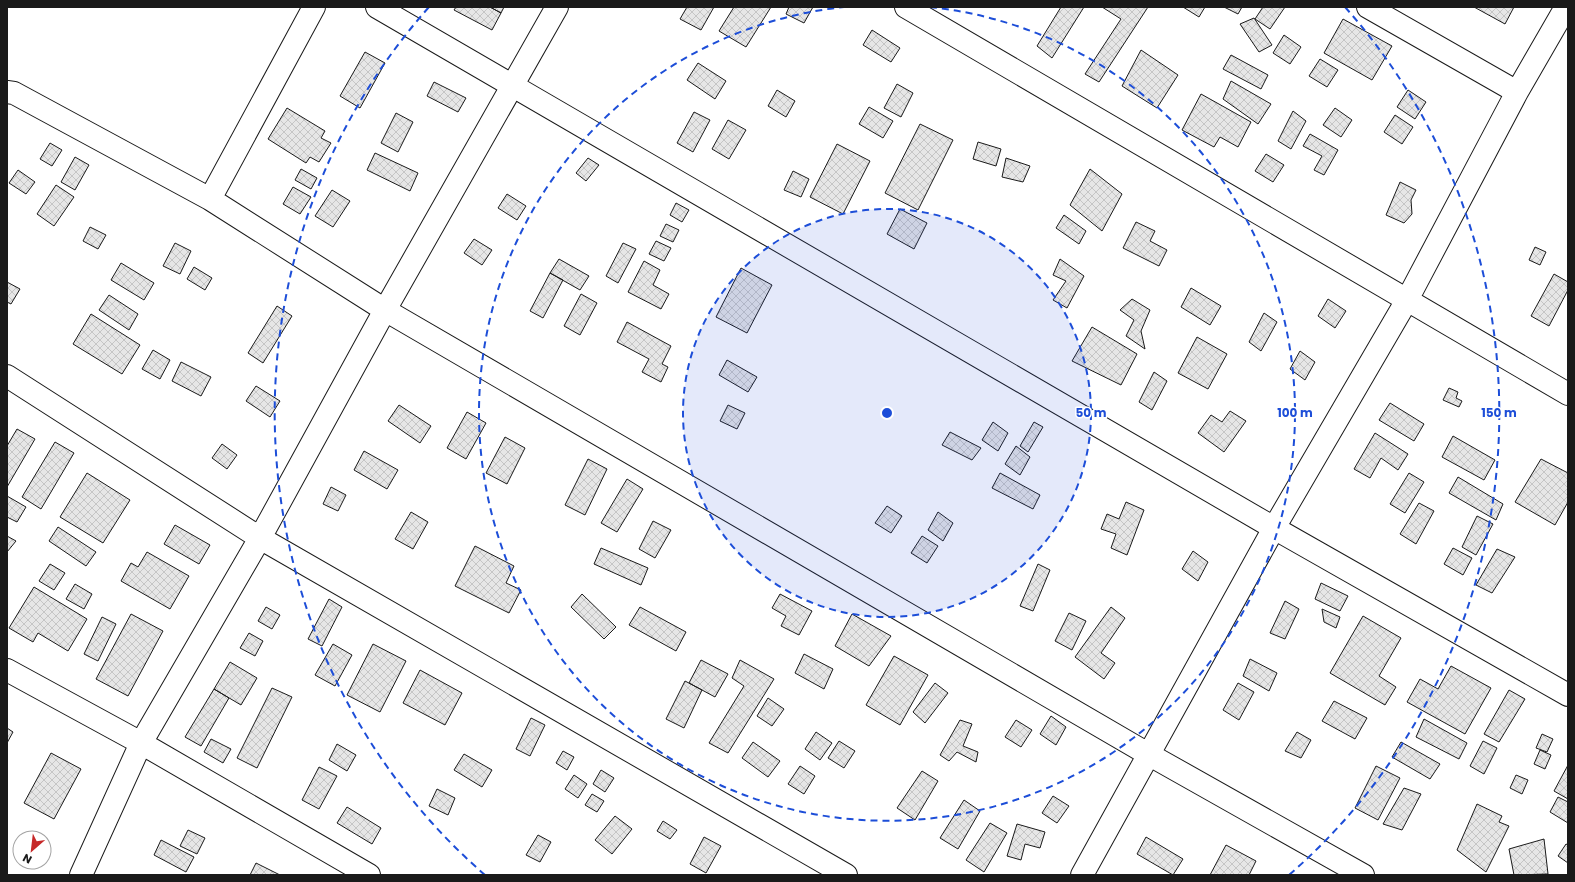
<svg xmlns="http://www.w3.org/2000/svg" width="1575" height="882" font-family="Poppins,sans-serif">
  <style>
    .building { fill: url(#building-cross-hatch); stroke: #1a1a1a }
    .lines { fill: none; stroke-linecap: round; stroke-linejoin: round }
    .minor-casing { stroke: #1a1a1a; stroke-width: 24 }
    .minor { stroke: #fff; stroke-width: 22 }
    .ring { fill: none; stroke: #1d4ed8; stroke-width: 2; stroke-dasharray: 7 5 }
    .centre { fill: #1d4ed8; stroke: #fff; stroke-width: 2 }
    .ring-label { font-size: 12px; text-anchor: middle; font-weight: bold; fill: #1d4ed8; stroke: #fff; stroke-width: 3; stroke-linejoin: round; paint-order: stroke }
  </style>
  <defs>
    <pattern id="building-cross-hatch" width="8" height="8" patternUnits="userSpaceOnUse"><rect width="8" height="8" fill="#e6e6e6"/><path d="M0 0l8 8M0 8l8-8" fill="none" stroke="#c5c5c5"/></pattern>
  </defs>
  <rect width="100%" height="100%" fill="#fff"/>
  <path class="building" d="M 456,7 L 490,7 L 501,13 L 492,30 L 454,10 Z
    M 490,7 L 504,7 L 501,13 Z
    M 687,7 L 714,7 L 701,30 L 680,19 Z
    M 734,7 L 771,7 L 746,47 L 719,31 Z
    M 789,7 L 813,7 L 804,23 L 786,14 Z
    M 1061,7 L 1084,7 L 1052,58 L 1037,46 Z
    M 1102,7 L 1148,7 L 1099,82 L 1085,74 L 1121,19 Z
    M 1183,7 L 1205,7 L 1199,17 Z
    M 1224,7 L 1242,7 L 1238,14 Z
    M 1263,7 L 1285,7 L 1270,29 L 1255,19 Z
    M 1474,7 L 1514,7 L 1505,24 Z
    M 1254,18 L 1272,45 L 1259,52 L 1240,24 Z
    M 1343,19 L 1392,46 L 1372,80 L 1324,53 Z
    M 872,30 L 900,48 L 891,62 L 863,45 Z
    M 1284,35 L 1301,47 L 1290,64 L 1273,53 Z
    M 1141,50 L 1178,75 L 1157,108 L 1122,86 Z
    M 365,52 L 385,63 L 360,108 L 340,96 Z
    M 1231,55 L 1268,75 L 1261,89 L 1223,69 Z
    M 1320,59 L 1338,70 L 1327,87 L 1309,76 Z
    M 698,63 L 726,81 L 715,99 L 687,80 Z
    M 1231,81 L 1271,104 L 1258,124 L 1223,99 Z
    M 434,82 L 466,98 L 458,112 L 427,96 Z
    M 897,84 L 913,93 L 901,117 L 884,108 Z
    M 777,90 L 795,101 L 786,117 L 768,106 Z
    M 1408,90 L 1426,102 L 1415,119 L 1397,107 Z
    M 1201,94 L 1251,122 L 1238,147 L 1220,137 L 1214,147 L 1182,130 Z
    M 869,107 L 893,121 L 883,138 L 859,124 Z
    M 287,108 L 325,131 L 321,138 L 331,143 L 319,162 L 310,157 L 306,163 L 268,139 Z
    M 1335,108 L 1352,120 L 1341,137 L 1323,125 Z
    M 1293,111 L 1306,121 L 1291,149 L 1278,141 Z
    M 694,112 L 710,120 L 693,152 L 677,143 Z
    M 396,113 L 413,122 L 398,152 L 381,143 Z
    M 1395,115 L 1413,127 L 1402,144 L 1384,132 Z
    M 728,120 L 746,130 L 729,159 L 712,149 Z
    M 920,124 L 953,140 L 918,210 L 885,193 Z
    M 1310,134 L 1338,150 L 1324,175 L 1314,170 L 1322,156 L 1303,146 Z
    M 978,142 L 1001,149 L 996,166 L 973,159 Z
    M 50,143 L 62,150 L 52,166 L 40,159 Z
    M 837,144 L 870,161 L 843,214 L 810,197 Z
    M 375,153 L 418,173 L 410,191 L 367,170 Z
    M 1266,154 L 1284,165 L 1273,182 L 1255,171 Z
    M 75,157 L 89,165 L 75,190 L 61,182 Z
    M 588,158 L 599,165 L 586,181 L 576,173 Z
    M 1006,158 L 1030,166 L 1023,182 L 1002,177 Z
    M 301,169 L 317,178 L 311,189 L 295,180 Z
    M 1090,169 L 1122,194 L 1102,231 L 1070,205 Z
    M 18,170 L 35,182 L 26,194 L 9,183 Z
    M 793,171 L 809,179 L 801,197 L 784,190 Z
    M 1400,182 L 1416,190 L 1411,200 L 1412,214 L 1404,223 L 1386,215 Z
    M 56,185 L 74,197 L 54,226 L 37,214 Z
    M 293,187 L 311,197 L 300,214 L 283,204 Z
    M 332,190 L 350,201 L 333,227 L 315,216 Z
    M 507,194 L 526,206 L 517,220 L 498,208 Z
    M 676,203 L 689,210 L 682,222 L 670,215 Z
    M 900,209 L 927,223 L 914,249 L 887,234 Z
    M 1064,215 L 1086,231 L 1079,244 L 1056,228 Z
    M 1136,222 L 1155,231 L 1150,241 L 1167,250 L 1159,266 L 1123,248 Z
    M 666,224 L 679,230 L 673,242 L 660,236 Z
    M 90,227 L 106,235 L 98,249 L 83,241 Z
    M 474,239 L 492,250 L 482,265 L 464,253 Z
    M 656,241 L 671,248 L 664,261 L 649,254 Z
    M 175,243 L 191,251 L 180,274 L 163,266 Z
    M 623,243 L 636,249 L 618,283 L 606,276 Z
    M 1535,247 L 1546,252 L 1540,265 L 1529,260 Z
    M 559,259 L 589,276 L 580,290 L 550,273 Z
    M 1060,259 L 1084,276 L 1067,308 L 1053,300 L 1066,281 L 1053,275 Z
    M 644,261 L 660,270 L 653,285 L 669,294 L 661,309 L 628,292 Z
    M 121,263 L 154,283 L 144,300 L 111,280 Z
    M 194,267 L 212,278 L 205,290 L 187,279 Z
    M 741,268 L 772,285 L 747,333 L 716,317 Z
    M 550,273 L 563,280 L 543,318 L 530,311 Z
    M 1554,274 L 1568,282 L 1568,290 L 1549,326 L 1531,316 Z
    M 7,282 L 20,289 L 11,304 L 7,302 Z
    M 1191,288 L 1221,306 L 1210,325 L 1181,307 Z
    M 581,294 L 597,303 L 580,335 L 564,326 Z
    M 109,295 L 138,314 L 129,330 L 99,310 Z
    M 1132,299 L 1150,310 L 1141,331 L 1145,349 L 1126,336 L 1134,320 L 1120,310 Z
    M 1328,299 L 1346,311 L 1335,328 L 1318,316 Z
    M 277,306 L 292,316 L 263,363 L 248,353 Z
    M 1264,313 L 1277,322 L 1261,351 L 1249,342 Z
    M 91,314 L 140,345 L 122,374 L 73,344 Z
    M 627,322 L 671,346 L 662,364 L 668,367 L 661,382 L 642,372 L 649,359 L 617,342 Z
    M 1092,327 L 1137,354 L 1121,385 L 1072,361 Z
    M 1197,337 L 1227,354 L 1208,389 L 1178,373 Z
    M 153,350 L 170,360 L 160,379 L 142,369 Z
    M 1300,351 L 1315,362 L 1305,380 L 1290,369 Z
    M 727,360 L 757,377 L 748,392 L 719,375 Z
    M 181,362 L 211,377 L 201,396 L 172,381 Z
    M 1154,372 L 1167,381 L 1152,410 L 1139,402 Z
    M 256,386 L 280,401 L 270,417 L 246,401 Z
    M 1449,388 L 1458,392 L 1456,398 L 1462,401 L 1459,407 L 1443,400 Z
    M 1390,403 L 1424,424 L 1414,441 L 1379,420 Z
    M 399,405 L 431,426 L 420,443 L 388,421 Z
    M 728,405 L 745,413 L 737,429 L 720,421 Z
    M 1230,411 L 1246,421 L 1224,452 L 1198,433 L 1211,415 L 1222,422 Z
    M 467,412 L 486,423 L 466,459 L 447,448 Z
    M 993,422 L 1008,433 L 998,451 L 982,440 Z
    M 1034,422 L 1043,427 L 1028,452 L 1020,446 Z
    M 17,429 L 35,439 L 7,487 L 7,446 Z
    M 950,432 L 981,448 L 972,460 L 942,445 Z
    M 1375,433 L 1408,454 L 1398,470 L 1381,458 L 1370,478 L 1354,469 Z
    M 1453,436 L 1495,460 L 1484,480 L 1442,457 Z
    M 505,437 L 525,448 L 507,484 L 486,473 Z
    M 55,442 L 74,453 L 41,509 L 22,497 Z
    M 222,444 L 237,455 L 227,469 L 212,458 Z
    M 1016,446 L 1030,457 L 1020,475 L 1005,464 Z
    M 364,451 L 398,470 L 387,489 L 354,470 Z
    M 588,459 L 607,469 L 585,515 L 565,505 Z
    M 1541,459 L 1568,473 L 1568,502 L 1555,525 L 1515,502 Z
    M 87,473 L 130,500 L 103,543 L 60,517 Z
    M 1000,473 L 1040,495 L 1033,509 L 992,488 Z
    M 1409,473 L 1424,482 L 1405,513 L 1390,504 Z
    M 1458,477 L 1503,504 L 1496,520 L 1449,493 Z
    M 627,479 L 643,489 L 617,532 L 601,523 Z
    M 331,487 L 346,495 L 338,511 L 323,504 Z
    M 7,496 L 26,507 L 17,522 L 7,517 Z
    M 1126,502 L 1144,510 L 1127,555 L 1111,548 L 1116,534 L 1101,529 L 1107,514 L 1119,519 Z
    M 1419,503 L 1434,511 L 1416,544 L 1400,534 Z
    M 887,506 L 902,516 L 891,533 L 875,523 Z
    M 411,512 L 428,522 L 413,549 L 395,539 Z
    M 938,512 L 953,523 L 943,541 L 928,530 Z
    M 1477,516 L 1493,524 L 1476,555 L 1462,547 Z
    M 653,521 L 671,530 L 655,558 L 639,549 Z
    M 175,525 L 210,545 L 199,564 L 164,544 Z
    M 58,527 L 96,552 L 86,566 L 49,541 Z
    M 7,536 L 16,541 L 7,552 Z
    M 922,536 L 938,546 L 927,563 L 911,553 Z
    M 475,546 L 514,566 L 506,583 L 521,590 L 509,613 L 455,586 Z
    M 601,548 L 648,568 L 641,585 L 594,564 Z
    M 1453,548 L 1472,558 L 1463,575 L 1444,564 Z
    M 1497,549 L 1515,557 L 1492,593 L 1476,585 Z
    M 1193,551 L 1208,562 L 1198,581 L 1182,569 Z
    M 147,552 L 189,576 L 170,609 L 121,581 L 131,563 L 138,567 Z
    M 50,564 L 65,573 L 54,590 L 39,581 Z
    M 1038,564 L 1050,570 L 1033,611 L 1020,606 Z
    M 1321,583 L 1348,596 L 1340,611 L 1315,599 Z
    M 75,584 L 92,594 L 84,609 L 66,599 Z
    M 34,587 L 87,619 L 68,651 L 38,633 L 33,642 L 9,628 Z
    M 582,594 L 616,627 L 604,639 L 571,607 Z
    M 780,594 L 812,611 L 799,635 L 781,626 L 786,616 L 772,608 Z
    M 329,599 L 342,607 L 322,646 L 308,639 Z
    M 1285,601 L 1299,609 L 1285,639 L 1270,633 Z
    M 266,607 L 280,615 L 272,629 L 258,621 Z
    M 640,607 L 686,632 L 676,651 L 629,625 Z
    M 1111,607 L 1125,618 L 1101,653 L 1115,663 L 1104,679 L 1075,657 Z
    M 1322,609 L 1340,617 L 1336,628 L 1324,622 Z
    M 1069,613 L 1086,621 L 1072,650 L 1055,641 Z
    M 131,614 L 163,631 L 128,696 L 96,679 Z
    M 852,614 L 891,636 L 869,666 L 835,646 Z
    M 1363,616 L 1401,638 L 1379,676 L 1396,687 L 1385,705 L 1330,673 Z
    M 102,617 L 116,624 L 98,661 L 84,654 Z
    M 249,633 L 263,641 L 255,656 L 240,648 Z
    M 333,644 L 352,655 L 335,686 L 315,675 Z
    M 373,644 L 406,661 L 380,712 L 347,695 Z
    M 804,654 L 833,669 L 824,689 L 795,673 Z
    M 894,656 L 928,675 L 900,725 L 866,705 Z
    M 1250,659 L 1277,673 L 1269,691 L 1243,676 Z
    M 701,660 L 728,674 L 715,697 L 689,683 Z
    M 740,660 L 774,679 L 728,753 L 709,743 L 744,686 L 732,678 Z
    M 230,662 L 257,678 L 241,705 L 214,689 Z
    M 1451,666 L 1491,688 L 1465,734 L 1407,702 L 1420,679 L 1438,689 Z
    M 420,670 L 462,693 L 445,725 L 403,703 Z
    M 685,681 L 702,690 L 684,728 L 666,719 Z
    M 935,683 L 948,693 L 925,723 L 913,712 Z
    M 1238,683 L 1254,692 L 1239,720 L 1223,710 Z
    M 272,688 L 292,697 L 257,768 L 237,758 Z
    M 214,689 L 229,698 L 201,746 L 185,737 Z
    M 1509,690 L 1525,699 L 1499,742 L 1484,734 Z
    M 768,698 L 784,709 L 772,726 L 757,716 Z
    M 1334,701 L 1367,718 L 1355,739 L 1322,721 Z
    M 1051,716 L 1066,727 L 1056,745 L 1040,734 Z
    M 531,718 L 545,725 L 530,756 L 516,749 Z
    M 1424,719 L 1467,743 L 1459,759 L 1416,737 Z
    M 960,720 L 972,724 L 963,746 L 978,752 L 976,762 L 957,752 L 949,761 L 940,755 Z
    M 1016,720 L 1032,730 L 1021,747 L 1005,737 Z
    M 7,728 L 13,732 L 7,743 Z
    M 816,732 L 832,743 L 820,760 L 805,749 Z
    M 1297,732 L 1311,740 L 1301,758 L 1285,751 Z
    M 1542,734 L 1553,739 L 1547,752 L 1536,748 Z
    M 211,739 L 231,749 L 223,763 L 204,752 Z
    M 839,741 L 855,751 L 844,768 L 828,758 Z
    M 1483,741 L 1497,748 L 1484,774 L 1470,766 Z
    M 753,742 L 780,761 L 768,777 L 742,758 Z
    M 1401,742 L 1440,764 L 1430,779 L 1392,757 Z
    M 337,744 L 356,755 L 347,771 L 329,760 Z
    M 1540,750 L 1551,755 L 1545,769 L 1534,764 Z
    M 563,751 L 574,757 L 567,770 L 556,763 Z
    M 51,753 L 81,769 L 54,819 L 24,803 Z
    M 464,754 L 492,770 L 482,787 L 454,770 Z
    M 1568,765 L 1568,799 L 1554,791 Z
    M 800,766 L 815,776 L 804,794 L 788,784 Z
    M 1376,766 L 1400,778 L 1378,820 L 1355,808 Z
    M 319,767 L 337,776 L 319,809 L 302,800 Z
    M 601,770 L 614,778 L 605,792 L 593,784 Z
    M 922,771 L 938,781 L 915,820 L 897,808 Z
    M 574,775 L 587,784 L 578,798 L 565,789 Z
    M 1516,775 L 1528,780 L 1522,794 L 1510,788 Z
    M 1404,788 L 1421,794 L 1402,830 L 1383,824 Z
    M 437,789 L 455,798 L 448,815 L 429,806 Z
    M 592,794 L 604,801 L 597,812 L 585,805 Z
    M 1053,796 L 1069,806 L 1057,823 L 1042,813 Z
    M 1558,797 L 1568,802 L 1568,823 L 1550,812 Z
    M 964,800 L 980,811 L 958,849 L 940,838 Z
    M 1477,804 L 1502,816 L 1499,822 L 1509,826 L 1486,872 L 1457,850 Z
    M 347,807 L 381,828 L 372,844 L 337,823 Z
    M 615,816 L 632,829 L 612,854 L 595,840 Z
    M 663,821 L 677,830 L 670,839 L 657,831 Z
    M 990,823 L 1007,833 L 984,872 L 966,860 Z
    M 1017,824 L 1045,832 L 1040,848 L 1025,844 L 1021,860 L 1007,856 Z
    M 188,830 L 205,838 L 197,854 L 180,846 Z
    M 538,835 L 551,842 L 540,862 L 526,855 Z
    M 704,837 L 721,846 L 706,873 L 690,864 Z
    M 1146,837 L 1183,859 L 1173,875 L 1137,854 Z
    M 1544,839 L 1548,874 L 1514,875 L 1509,849 Z
    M 161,840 L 194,857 L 186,872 L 154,855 Z
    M 1566,844 L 1568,845 L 1568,863 L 1558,856 Z
    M 1226,845 L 1256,861 L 1249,875 L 1210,875 Z
    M 256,863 L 280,875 L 250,875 Z"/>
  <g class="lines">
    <defs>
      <path id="minor" d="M 377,7 L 1274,528 L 1568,695
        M 906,7 L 1568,394
        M 1368,7 L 1517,92
        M 7,92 L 14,93 L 210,199 L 385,310 L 1148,754 L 1363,875
        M 210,199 L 314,7
        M 7,376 L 260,538 L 846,875
        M 7,670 L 141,743 L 369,875
        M 81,875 L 141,743 L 260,538 L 385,310 L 557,7
        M 1082,875 L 1274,528 L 1407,300 L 1517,92 L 1566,7"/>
    </defs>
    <use href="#minor" class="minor-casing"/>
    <use href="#minor" class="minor"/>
  </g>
  <circle cx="887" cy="413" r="204" fill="#1d4ed8" fill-opacity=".12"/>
  <g class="ring">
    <circle cx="887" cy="413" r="204"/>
    <path d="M930 7A408 408 0 1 1 844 7"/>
    <path d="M485 875A612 612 0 0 1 429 7M1345 7A612 612 0 0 1 1289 875"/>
  </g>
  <circle cx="887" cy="413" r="6" class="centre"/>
  <g class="ring-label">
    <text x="1091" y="417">50 m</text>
    <text x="1295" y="417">100 m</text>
    <text x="1499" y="417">150 m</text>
  </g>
  <rect width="1575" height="882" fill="none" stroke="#1a1a1a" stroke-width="16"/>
  <g transform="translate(32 850) rotate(208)"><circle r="19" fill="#ffffff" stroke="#a3a3a3"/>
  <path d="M0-3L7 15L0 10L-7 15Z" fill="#c62828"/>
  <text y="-6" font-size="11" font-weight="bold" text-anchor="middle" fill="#1a1a1a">N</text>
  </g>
</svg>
